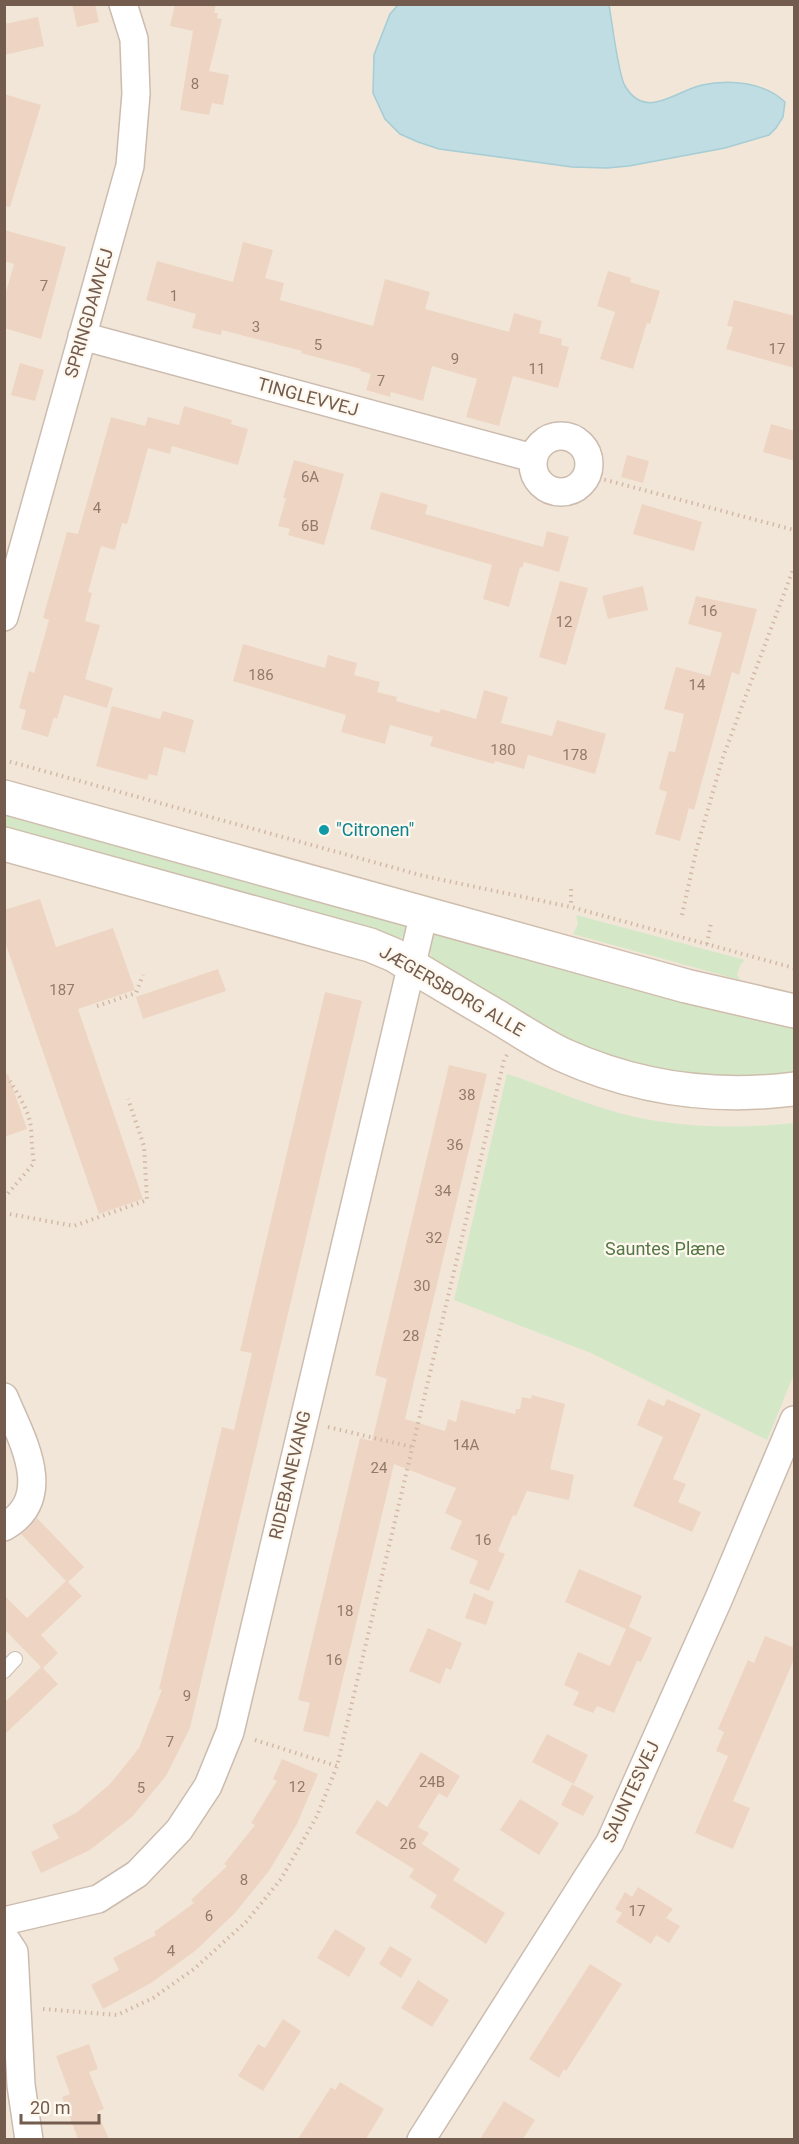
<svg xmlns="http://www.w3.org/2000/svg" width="799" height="2144" font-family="Roboto,sans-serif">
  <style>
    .residential { fill: #f2e6d8 }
    .green { fill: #d4e8c8 }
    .water { fill: #bfdde3; stroke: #a6ccd4; stroke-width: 1.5 }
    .building { fill: #eed5c3 }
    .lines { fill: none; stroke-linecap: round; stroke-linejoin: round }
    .lane-casing { stroke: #ccbcb0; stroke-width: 16 }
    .street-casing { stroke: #ccbcb0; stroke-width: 30 }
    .secondary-casing { stroke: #cfbdad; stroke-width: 36 }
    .path { stroke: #d3b8a6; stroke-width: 4; stroke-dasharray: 1.5 4.5; stroke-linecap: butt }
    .lane { stroke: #fff; stroke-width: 14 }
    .street { stroke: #fff; stroke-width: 27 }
    .secondary { stroke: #fff; stroke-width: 33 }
    .culture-dot { fill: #0f9aa8; stroke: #fef8ef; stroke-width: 2 }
    .labels { text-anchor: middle; stroke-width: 4.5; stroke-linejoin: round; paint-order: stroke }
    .number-label { font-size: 15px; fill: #927a6b }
    .street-label { font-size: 18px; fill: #735c4e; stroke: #fef8ef }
    .culture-label { font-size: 18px; fill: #0d838f; stroke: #fef8ef; text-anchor: start }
    .park-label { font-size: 18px; fill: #557847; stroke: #fef8ef }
  </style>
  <rect width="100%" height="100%" fill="#fbf4e9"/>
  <path class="residential" d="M 5,5 L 794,5 L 794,2139 L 5,2139 Z"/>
  <path class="green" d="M 4,806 L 406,923 C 406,931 403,937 398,942 L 5,836 Z
    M 576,915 L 745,960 L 741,964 L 737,974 L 740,980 L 573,934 L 578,924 Z
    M 435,929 L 794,1022 L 794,1080 L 742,1085 L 609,1063 L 435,968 C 428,954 428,943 435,929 Z
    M 507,1074 C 556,1090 606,1114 657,1121 C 703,1128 748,1128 794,1123 L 794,1374 L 767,1440 L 591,1353 L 454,1300 Z"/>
  <path class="water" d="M 609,5 C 612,21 618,74 625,86 C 646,121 675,91 702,85 C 729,79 764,82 785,102 L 783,117 L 776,128 L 769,135 L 725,148 L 629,166 L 607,168 L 572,167 L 439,149 L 418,142 L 400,134 L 385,119 L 373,93 L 374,55 L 390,14 L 398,5 Z"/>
  <path class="building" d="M 72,4 L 95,4 L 99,22 L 77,27 Z
    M 175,4 L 216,4 L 214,13 L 218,13 L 217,18 L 222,19 L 209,71 L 229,75 L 223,105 L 212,103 L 209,115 L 180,110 L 193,31 L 170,26 Z
    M 38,17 L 44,46 L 4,55 L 4,24 Z
    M 4,94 L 41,105 L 10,207 L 4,206 Z
    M 4,230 L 66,247 L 41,339 L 4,328 L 4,299 L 14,264 L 4,261 Z
    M 243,242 L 273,250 L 265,278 L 284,283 L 280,300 L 373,326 L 385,279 L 430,292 L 425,309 L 509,332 L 514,313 L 542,321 L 539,333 L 562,339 L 561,345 L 569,347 L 558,388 L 513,376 L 499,426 L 466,417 L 477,379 L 432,366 L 423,401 L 391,392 L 390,397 L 366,390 L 371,374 L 360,371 L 361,369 L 301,353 L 302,351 L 222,330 L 221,335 L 192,328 L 196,314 L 146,300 L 157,261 L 233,282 Z
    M 608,271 L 631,278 L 630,282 L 660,291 L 650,324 L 647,323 L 633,369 L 600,359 L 615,312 L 597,306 Z
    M 734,300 L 795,316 L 795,368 L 726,349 L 733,327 L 727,326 Z
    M 20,363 L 44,370 L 35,401 L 11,395 Z
    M 184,406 L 232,420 L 231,424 L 248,429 L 238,465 L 172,446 L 170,454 L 148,448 L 127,524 L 122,523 L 115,550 L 101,546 L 88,592 L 92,593 L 85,621 L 100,625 L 85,679 L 113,688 L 107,708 L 64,695 L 57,719 L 54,717 L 48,737 L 21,729 L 26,710 L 19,708 L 29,671 L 34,673 L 49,620 L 43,618 L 67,532 L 78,534 L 111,417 L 145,426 L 148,417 L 179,425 Z
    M 771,424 L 795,431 L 795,461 L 763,452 Z
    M 627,455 L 649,461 L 643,483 L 621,477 Z
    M 294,460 L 344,474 L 324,545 L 288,535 L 290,529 L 278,526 L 286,498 L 283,498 Z
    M 381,492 L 428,505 L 425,514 L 543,547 L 547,531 L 569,537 L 559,572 L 524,562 L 522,568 L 520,567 L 509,607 L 483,599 L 492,565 L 370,529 Z
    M 642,504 L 702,522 L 694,551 L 633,534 Z
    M 560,581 L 588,588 L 566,665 L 539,657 Z
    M 643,586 L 648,610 L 608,619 L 602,596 Z
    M 696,596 L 757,609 L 739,675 L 732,672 L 694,810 L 689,808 L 680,841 L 655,834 L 667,792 L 659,789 L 669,751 L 675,752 L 684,714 L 664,709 L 676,667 L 710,676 L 722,633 L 688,624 Z
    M 243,644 L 325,668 L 328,655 L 357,663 L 354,675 L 380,682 L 377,692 L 397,697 L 396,701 L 439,713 L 441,709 L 476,719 L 484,690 L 508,697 L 501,723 L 552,736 L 557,720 L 606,734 L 595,774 L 528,755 L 524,769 L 495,761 L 494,764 L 430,746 L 433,737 L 390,725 L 385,744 L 341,732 L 346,715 L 233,681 Z
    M 112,706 L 160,719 L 163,711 L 194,720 L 185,753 L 164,747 L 157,776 L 149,774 L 147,780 L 96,766 Z
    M 40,899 L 56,947 L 113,928 L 135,990 L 78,1009 L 143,1199 L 99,1214 L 4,939 L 4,910 Z
    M 218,969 L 226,991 L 143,1019 L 136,997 Z
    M 325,992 L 362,1001 L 190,1728 L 166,1776 L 132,1817 L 90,1850 L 41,1873 L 31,1852 L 59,1838 L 52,1825 L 76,1813 L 110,1784 L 139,1748 L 162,1690 L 159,1689 L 222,1427 L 234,1430 L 252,1353 L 240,1351 Z
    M 449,1065 L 487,1074 L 405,1419 L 445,1431 L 448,1419 L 456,1422 L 461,1400 L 515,1414 L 516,1409 L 520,1409 L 522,1397 L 531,1399 L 532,1395 L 565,1404 L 550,1469 L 574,1475 L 569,1500 L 527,1491 L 516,1516 L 513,1515 L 498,1551 L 505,1554 L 489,1591 L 469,1583 L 478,1561 L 450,1549 L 462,1521 L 445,1513 L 456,1488 L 394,1464 L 329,1737 L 303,1731 L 310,1703 L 298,1700 L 360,1438 L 372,1441 L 387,1379 L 375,1375 Z
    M 8,1074 L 27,1129 L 4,1137 L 4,1075 Z
    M 648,1399 L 664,1406 L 667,1399 L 701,1414 L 673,1479 L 686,1484 L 678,1502 L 701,1512 L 692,1532 L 633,1506 L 663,1437 L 637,1425 Z
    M 37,1518 L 84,1567 L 68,1582 L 82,1596 L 41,1635 L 58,1653 L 43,1668 L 58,1684 L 4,1735 L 4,1703 L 41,1667 L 4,1629 L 4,1595 L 27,1618 L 66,1581 L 21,1534 Z
    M 579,1569 L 642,1596 L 629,1627 L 652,1638 L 641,1662 L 637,1661 L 614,1713 L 597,1706 L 593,1713 L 573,1705 L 579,1692 L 564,1685 L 578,1652 L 610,1666 L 626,1629 L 565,1602 Z
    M 474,1593 L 494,1602 L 486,1625 L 465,1618 Z
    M 428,1628 L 462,1643 L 451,1670 L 446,1668 L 440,1684 L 409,1671 Z
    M 765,1636 L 795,1648 L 795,1657 L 733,1801 L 750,1808 L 733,1849 L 695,1833 L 728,1756 L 716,1751 L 724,1732 L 718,1729 L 748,1660 L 754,1663 Z
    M 547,1734 L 588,1755 L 574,1784 L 532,1762 Z
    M 421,1752 L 460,1776 L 447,1798 L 439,1793 L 418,1827 L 429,1833 L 422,1844 L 460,1869 L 453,1880 L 505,1913 L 486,1944 L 430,1907 L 437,1895 L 409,1877 L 414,1869 L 355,1833 L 377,1800 L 387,1807 Z
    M 282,1759 L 318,1774 L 297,1824 L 269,1871 L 235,1913 L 195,1951 L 151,1983 L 103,2009 L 91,1985 L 119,1970 L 113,1958 L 156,1935 L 154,1932 L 194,1903 L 191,1900 L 227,1866 L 224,1864 L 255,1825 L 251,1823 L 277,1781 L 273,1779 Z
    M 572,1784 L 594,1796 L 583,1816 L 561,1805 Z
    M 520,1799 L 559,1823 L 539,1855 L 500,1830 Z
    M 638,1887 L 673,1909 L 666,1918 L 680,1926 L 669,1943 L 656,1935 L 651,1944 L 616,1922 L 622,1913 L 615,1909 L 625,1892 L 632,1897 Z
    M 335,1929 L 366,1948 L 349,1977 L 317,1958 Z
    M 390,1946 L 412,1959 L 401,1978 L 379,1964 Z
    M 590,1964 L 622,1984 L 566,2071 L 564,2069 L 559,2078 L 529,2059 Z
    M 418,1980 L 449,2000 L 432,2027 L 401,2008 Z
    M 283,2019 L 301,2031 L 263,2091 L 238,2076 L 258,2044 L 265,2048 Z
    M 89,2044 L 98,2069 L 89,2072 L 104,2109 L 97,2112 L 109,2139 L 78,2139 L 62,2097 L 70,2094 L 56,2056 Z
    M 340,2082 L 384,2109 L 366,2139 L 298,2139 L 331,2087 L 335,2090 Z
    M 504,2101 L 535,2120 L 523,2139 L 480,2139 Z"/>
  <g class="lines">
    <defs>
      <path id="lane" d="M 4,1671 L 15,1659"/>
      <path id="street" d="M 82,336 L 533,458
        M533 464a28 28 0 1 1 56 0a28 28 0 1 1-56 0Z
        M 4,617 L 130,166 L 136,94 L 134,39 L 123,4
        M 4,1397 C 21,1438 57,1497 4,1527
        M 4,1921 L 98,1899 L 137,1874 L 179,1830 L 208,1786 L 230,1732 L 424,913
        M 4,1937 L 14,1952 L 21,2085 L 29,2140
        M 421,2140 L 610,1842 L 719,1598 L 794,1420"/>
      <path id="secondary" d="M 4,797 L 686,986 L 794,1011
        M 4,844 L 370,945 L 394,955 C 428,976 462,996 496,1016 C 518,1029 540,1044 563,1055 C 636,1088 715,1099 794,1089"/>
    </defs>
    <use href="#lane" class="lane-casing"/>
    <use href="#street" class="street-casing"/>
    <use href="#secondary" class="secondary-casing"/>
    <path class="path" d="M 587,475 L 794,530
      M 4,760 L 424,876 L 571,907 L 794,968
      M 571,889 L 571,907
      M 682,915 L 697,847 L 723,757 L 794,567
      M 707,944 L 711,923
      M 97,1006 L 136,993 L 143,975
      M 4,1198 L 34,1163 C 32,1151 32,1141 31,1129 C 30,1112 19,1096 10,1081
      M 4,1213 L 74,1226 L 147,1200 L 144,1146 L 128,1099
      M 328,1427 L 412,1447
      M 255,1740 L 337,1766
      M 43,2009 L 117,2015 L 153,1998 L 194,1969 L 246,1922 L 281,1879 L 317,1816 L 337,1766 L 504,1060 L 507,1055"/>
    <use href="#lane" class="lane"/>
    <use href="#street" class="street"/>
    <use href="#secondary" class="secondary"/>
  </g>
  <circle class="culture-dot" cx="324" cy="830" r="6"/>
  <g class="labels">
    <g class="number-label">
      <text x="195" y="89">8</text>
      <text x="44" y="291">7</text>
      <text x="174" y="301">1</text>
      <text x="256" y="332">3</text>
      <text x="318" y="350">5</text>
      <text x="777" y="354">17</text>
      <text x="455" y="364">9</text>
      <text x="537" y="374">11</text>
      <text x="381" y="386">7</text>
      <text x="310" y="482">6A</text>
      <text x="97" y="513">4</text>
      <text x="310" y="531">6B</text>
      <text x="709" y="616">16</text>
      <text x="564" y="627">12</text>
      <text x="261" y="680">186</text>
      <text x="697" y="690">14</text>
      <text x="503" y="755">180</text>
      <text x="575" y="760">178</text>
      <text x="62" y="995">187</text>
      <text x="467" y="1100">38</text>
      <text x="455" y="1150">36</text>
      <text x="443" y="1196">34</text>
      <text x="434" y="1243">32</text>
      <text x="422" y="1291">30</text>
      <text x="411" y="1341">28</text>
      <text x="466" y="1450">14A</text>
      <text x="379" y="1473">24</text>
      <text x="483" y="1545">16</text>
      <text x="345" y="1616">18</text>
      <text x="334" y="1665">16</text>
      <text x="187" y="1701">9</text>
      <text x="170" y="1747">7</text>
      <text x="432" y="1787">24B</text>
      <text x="297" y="1792">12</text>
      <text x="141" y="1793">5</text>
      <text x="408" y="1849">26</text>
      <text x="244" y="1885">8</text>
      <text x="637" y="1916">17</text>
      <text x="209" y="1921">6</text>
      <text x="171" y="1956">4</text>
    </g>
    <g class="street-label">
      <text transform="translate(89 313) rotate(-74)" y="6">SPRINGDAMVEJ</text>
      <text transform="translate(308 397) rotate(15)" y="6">TINGLEVVEJ</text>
      <text transform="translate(452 991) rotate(30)" y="6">JÆGERSBORG ALLE</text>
      <text transform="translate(290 1475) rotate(-77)" y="6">RIDEBANEVANG</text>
      <text transform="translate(631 1792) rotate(-65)" y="6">SAUNTESVEJ</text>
    </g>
    <g class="culture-label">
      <text x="336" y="836">"Citronen"</text>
    </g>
    <g class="park-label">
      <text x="665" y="1255">Sauntes Plæne</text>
    </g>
  </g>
  <rect width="799" height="2144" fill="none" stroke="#735c4e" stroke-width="12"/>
  <path d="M21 2114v9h78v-9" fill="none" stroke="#735c4e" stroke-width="3"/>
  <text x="30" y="2114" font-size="18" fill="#735c4e" stroke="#fef8ef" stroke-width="4.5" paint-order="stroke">20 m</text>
</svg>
